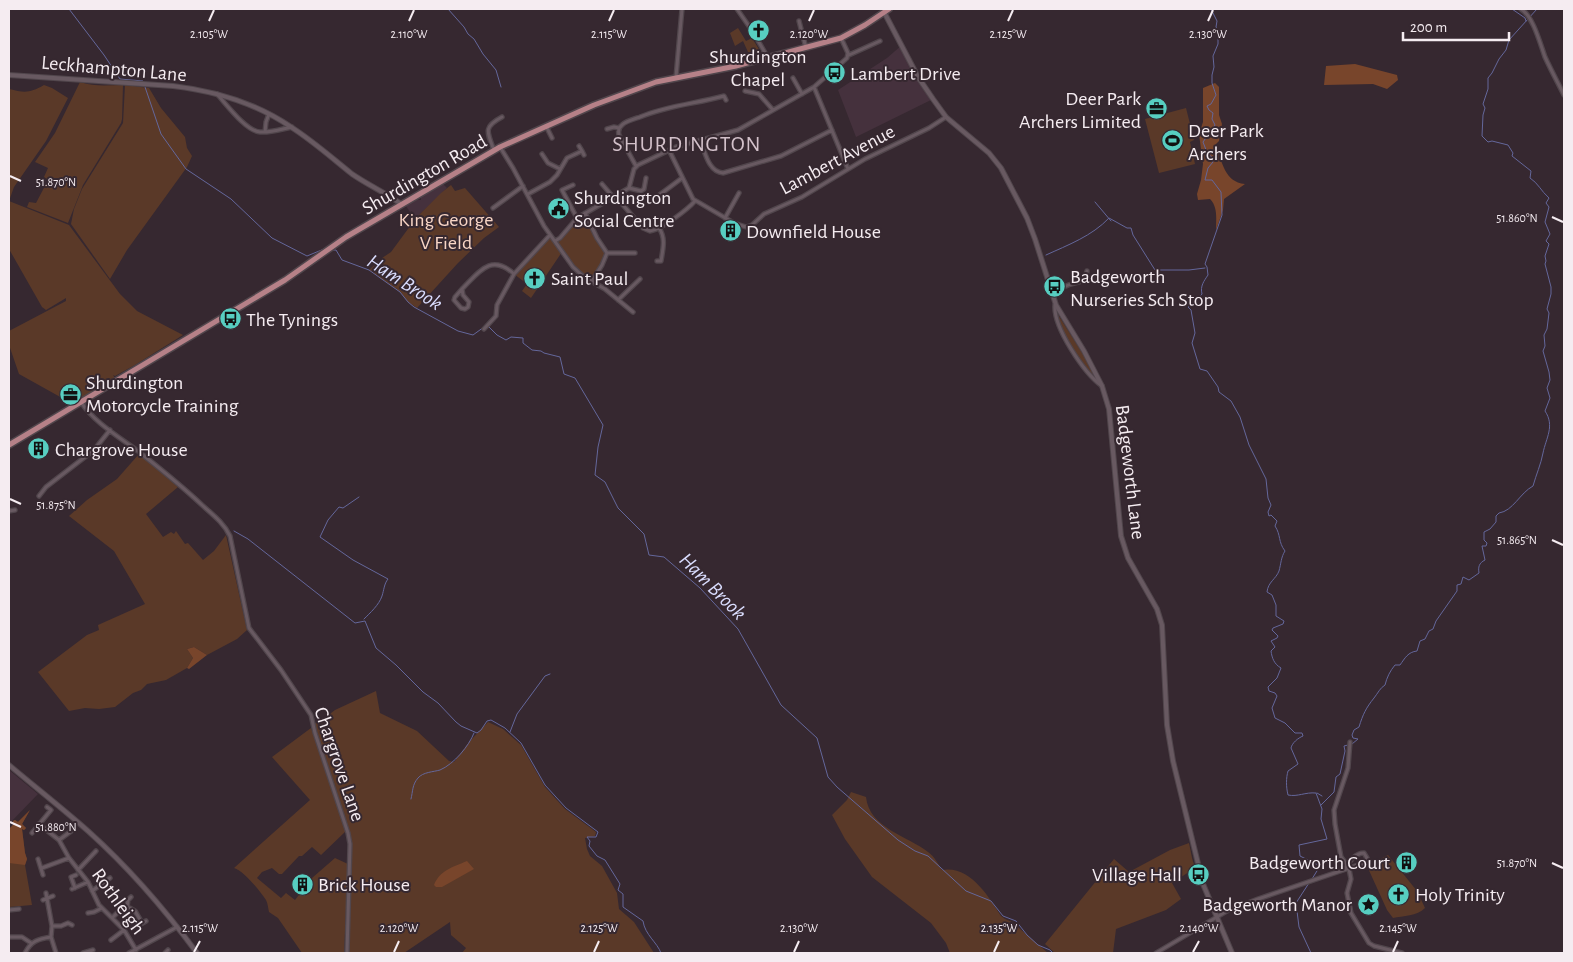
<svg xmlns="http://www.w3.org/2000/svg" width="1573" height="962" font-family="'Alegreya Sans',sans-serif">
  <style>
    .built { fill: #45313d }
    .green { fill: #5a3928 }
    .forest { fill: #78452b }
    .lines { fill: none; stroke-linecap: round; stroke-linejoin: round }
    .stream { stroke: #64679b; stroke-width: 1 }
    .minor-casing { stroke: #51464c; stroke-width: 5.5 }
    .tertiary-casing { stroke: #51464c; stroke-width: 6 }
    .primary-casing { stroke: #51464c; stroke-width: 8 }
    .minor { stroke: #685961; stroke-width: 3 }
    .tertiary { stroke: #685961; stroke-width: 4 }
    .primary { stroke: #b68188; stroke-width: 5 }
    .ticks { fill: none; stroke: #f5ecf1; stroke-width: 2 }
    .labels { text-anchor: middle; stroke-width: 4; stroke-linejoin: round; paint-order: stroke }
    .poi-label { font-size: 20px; fill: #f5ecf1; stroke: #362830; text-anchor: start }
    .street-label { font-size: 20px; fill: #f5ecf1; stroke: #362830 }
    .park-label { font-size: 20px; fill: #f8d5c5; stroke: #362830 }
    .water-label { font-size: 21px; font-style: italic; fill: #d9dcfd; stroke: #362830 }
    .quarter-label { font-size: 22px; letter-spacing: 1px; fill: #d3c1ca; stroke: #362830 }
    .ticks-label { font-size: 12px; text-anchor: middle; fill: #f5ecf1; stroke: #362830; stroke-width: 4; stroke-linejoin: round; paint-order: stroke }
  </style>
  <rect width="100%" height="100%" fill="#362830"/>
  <path class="built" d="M 902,45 L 933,99 L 856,137 L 838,90 L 887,58 Z
    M 443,184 L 447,188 L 416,218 L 412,211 L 410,212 L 406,206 L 416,200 L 421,200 L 421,197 Z
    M 9,770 L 38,794 L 9,824 Z"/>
  <path class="green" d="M 738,28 L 746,41 L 752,38 L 760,51 L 752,55 L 751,52 L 748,52 L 743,41 L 735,46 L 730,33 Z
    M 80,82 C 95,87 108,85 123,85 L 122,119 L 121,123 L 83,185 L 68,223 L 27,207 L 29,202 L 36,203 L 46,184 L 49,185 L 51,182 L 44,177 L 48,168 L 35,162 L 55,133 Z
    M 44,85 L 52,88 L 68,98 L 46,141 L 14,187 L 9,201 L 69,225 L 120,294 L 137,311 L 183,335 L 135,365 L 115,376 L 113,375 L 116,380 L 71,403 L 19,374 L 9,345 L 9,331 L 66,301 L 66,298 L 46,310 L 42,307 L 9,249 L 9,89 C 25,93 30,93 44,85 Z
    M 125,85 L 149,88 L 161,108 L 185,137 L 187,148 L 192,156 L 187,167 L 127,250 L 110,279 L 71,224 L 74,209 L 82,189 L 123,123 Z
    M 1186,108 L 1194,140 L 1190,142 L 1195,164 L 1159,173 L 1145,119 Z
    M 451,185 L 455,191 L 465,188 L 499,227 L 484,238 L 458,263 L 417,308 L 408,302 L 400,292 L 369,270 L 382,258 L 391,252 L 416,218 L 441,193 Z
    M 577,218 L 585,219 L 589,222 L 606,251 L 606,257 L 592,281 L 584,277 L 562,252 L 531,298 L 522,291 L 527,284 L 514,274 L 550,235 L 555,241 Z
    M 1057,313 L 1088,362 L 1096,380 C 1081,360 1061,337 1057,313 Z
    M 139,454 L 178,487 L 146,514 L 163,537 L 171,532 L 174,534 L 176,531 L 185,544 L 188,543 L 203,560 L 214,551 L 226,535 L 247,630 L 237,639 L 207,655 L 194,647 L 187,649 L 193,658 L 187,668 L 166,680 L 147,684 L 141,690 L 133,693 L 115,707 L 99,709 L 85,708 L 69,711 L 38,672 L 87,635 L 99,630 L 98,625 L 145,604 L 114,551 L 69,516 L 87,500 L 117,479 Z
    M 376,691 L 380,713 L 417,731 L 449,761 L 454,762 L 469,742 L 488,722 L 503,729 L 521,745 L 545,787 L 565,809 L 596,832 L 595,836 L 585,838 L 587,849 L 590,856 L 602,866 L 617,893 L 619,909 L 634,922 L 654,953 L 462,953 L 466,948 L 451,935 L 450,922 L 404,953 L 348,953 L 352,844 L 349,830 L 314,723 L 318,723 L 335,710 Z
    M 311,728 L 346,831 L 321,855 L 312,847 L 302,856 L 299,856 L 282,874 L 279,874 L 272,868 L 262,872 L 257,878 L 281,898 L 286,893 L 295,900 L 312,878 L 335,858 L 348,864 L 344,953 L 302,953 L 278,918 L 269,912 C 268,908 268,904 266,900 C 260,891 244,871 234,868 L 310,800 L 272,757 Z
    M 851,792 L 866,797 C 869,828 908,836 928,852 C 935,857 938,864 942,870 C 970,865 989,897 1001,916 L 1005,919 L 1012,922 L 1048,953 L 950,953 L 946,943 L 931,923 L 872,877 L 845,839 L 832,815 L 847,800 Z
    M 30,810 L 22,824 L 26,828 L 24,830 L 22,829 L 25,853 L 27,859 L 25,865 L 32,905 L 9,907 L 9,829 L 13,825 L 13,821 L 15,820 L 18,822 Z
    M 1189,843 L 1192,858 L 1195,868 L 1172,883 L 1181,899 L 1166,910 L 1116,929 L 1113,953 L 1055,953 L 1045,944 L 1114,859 L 1129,872 L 1170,850 Z
    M 1388,855 L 1417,891 L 1425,908 C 1417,916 1403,916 1393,918 L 1387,910 L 1367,866 Z"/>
  <path class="forest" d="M 1355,64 L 1397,75 L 1398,80 L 1387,89 L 1373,84 L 1324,85 L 1326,66 Z
    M 1215,83 L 1219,87 L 1219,115 L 1222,124 L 1219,141 L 1215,145 C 1223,162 1224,182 1245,184 L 1224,199 L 1223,210 L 1216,230 C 1216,219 1218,207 1210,199 L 1198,200 L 1197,194 L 1201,180 L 1203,164 L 1199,134 L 1203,122 L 1203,88 Z
    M 194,647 L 207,655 L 189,669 L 187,668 L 193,658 L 187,649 Z
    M 30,810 L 22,824 L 26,828 L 24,830 L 22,829 L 25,853 L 27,859 L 25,865 L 9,863 L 9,829 L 13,825 L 13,821 L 15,820 L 18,822 Z
    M 467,861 L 474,869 L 442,887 L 436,887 L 434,885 C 440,870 453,867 467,861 Z"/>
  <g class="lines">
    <path class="stream" d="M 69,9 L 104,55 L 120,79 L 143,81 L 161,134 L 186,169 L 231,199 L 272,238 L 307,256 L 324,249
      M 448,9 L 464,27 L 468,34 L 474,39 L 483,54 L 496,70 L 501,87
      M 1211,9 L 1217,21 L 1216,27 L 1218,32 L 1218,44 L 1213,56 L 1214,67 L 1212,75 L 1212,83 L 1216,95 L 1211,104 L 1207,106 L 1209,110 L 1213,113 L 1212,119 L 1215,125 L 1203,142 L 1208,155 L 1211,156 L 1213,162 L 1208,168 L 1205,180 L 1212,180 L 1221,192 L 1222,215 L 1205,264 L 1207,267 L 1208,275 C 1204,281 1200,286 1202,294 L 1194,303 L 1188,307 L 1191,310 L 1195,333 L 1192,343 L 1200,369 L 1207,371 L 1218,387 L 1219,392 L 1231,401 L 1240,417 L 1249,445 L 1266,479 L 1268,498 L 1271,505 L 1268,512 L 1269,516 L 1271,515 L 1277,521 L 1275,526 C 1281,535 1278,542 1285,551 C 1281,557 1281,564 1279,571 C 1276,579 1268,582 1267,592 L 1272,595 L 1276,605 L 1276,616 L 1284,621 L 1283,624 L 1273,628 L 1272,630 L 1278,636 L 1277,638 L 1271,641 L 1275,647 L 1271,651 C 1272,658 1274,664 1281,668 L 1277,678 L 1268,687 L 1269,691 L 1275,693 L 1277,696 L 1272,708 L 1275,718 L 1285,723 L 1295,733 L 1302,733 L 1303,736 C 1298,738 1292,743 1291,748 L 1298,764 L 1288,771 C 1286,778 1286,787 1288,795 C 1298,797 1305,792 1316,793 L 1322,809 L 1321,819 L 1327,839 L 1299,845 L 1300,856 L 1320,866 L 1312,879
      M 1512,9 L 1525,18 L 1526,21
      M 1095,202 L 1111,221
      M 331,250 L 336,250 L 342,260 L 369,270 L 400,292 L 408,302 L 414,307 L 458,331 L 473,335 L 484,327
      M 1046,255 C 1068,245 1092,236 1109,218 L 1127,228 L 1131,228 L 1133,235 L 1155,270 L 1189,270 L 1205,268
      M 489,327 L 497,335 L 506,340 L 511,337 L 523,338 L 523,343 L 532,350 L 541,351 L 544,353 L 560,357 L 564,374 L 575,378 L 603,425 L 598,447 L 595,475 L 605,482 L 618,508 L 644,534 L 649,555 L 664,557 L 700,588 L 738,629 L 781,705 L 817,738 L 828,777 L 837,787 L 898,840 L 915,851 L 928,856 L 966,891 L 991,901 L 1003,916 L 1016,921 L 1027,935 L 1038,945 L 1050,950 L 1053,953
      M 359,497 L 343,508 L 339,507 L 328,520 L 320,537 L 353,560 L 388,579 C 384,584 384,590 382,596 C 379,605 370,613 364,619
      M 234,531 L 248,539 L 355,623 L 365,621 L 376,648 L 396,665 L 423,692 L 438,703 L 456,722 L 461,726 L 477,733 L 481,730 L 487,721 L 491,720 L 505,728 L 521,743 L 545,785 L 566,808 L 598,832 L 596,837 L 587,837 L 590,841 L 589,846 L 597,856 L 605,860 L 620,884 L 618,890 L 623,894 L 623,907 L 643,921 C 645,935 657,942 661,953
      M 510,732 L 517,714 L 545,676 L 550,674
      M 1352,744 L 1358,739 L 1353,738 L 1352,735 L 1354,730 L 1359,727 C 1363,714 1366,708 1374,698 C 1378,693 1380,688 1385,685 C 1387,677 1390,671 1395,665 L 1400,665 C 1405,658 1408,652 1417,651 L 1420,641 L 1425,639 L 1429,631 L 1433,629 L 1436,621 L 1457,591 L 1457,585 L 1461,584 L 1463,577 L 1469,580 L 1479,573 C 1478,567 1479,563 1485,560 L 1482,546 L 1486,546 L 1487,543 L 1484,540 L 1484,532 L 1490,529 L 1496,522 L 1496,516 L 1499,513 C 1513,511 1520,493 1533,486 C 1536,475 1541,464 1543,453 C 1546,438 1555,426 1545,411 L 1550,398 L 1547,388 L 1550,380 L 1549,372 L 1543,351 L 1545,346 L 1544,335 L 1547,329 L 1549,313 L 1547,309 L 1551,294 L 1551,287 L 1545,264 L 1546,261 L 1545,256 L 1549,244 L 1546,241 L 1550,234 L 1545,222 L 1549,207 L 1546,203 L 1549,198 C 1541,191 1538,183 1530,178 L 1531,171 L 1512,156 L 1513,153 L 1508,145 L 1492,141 L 1488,142 L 1482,136 L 1483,115 L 1485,108 L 1483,104 L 1488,89 L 1488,78 L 1492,73 L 1499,59 L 1506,50 L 1509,40 L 1537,9
      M 1317,793 L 1322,796
      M 411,799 C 413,791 412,785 418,778 C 423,772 433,772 440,770 C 454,764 469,746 474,733
      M 1321,805 L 1334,792 L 1336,777 L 1340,774 L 1345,751 L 1344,746 L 1348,745
      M 1309,883 L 1296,903 L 1299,927 L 1311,953"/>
    <defs>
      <path id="minor" d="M 737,9 L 753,32 L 768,58
        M 1521,9 C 1533,16 1540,43 1545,57 C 1551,70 1558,83 1564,95
        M 799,21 L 806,48
        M 849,55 L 880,41
        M 676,77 L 682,9
        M 793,78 L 802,94
        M 814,87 L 848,169
        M 745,91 L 759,94 L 773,110
        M 217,94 C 227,105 246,131 260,132 C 270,133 282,129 292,127
        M 546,126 L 552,138
        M 607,129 L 614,127 L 619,128
        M 265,132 L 266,122 L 269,114
        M 700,140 C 705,151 708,172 723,173 L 781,156 L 832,130
        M 579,146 L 582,151
        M 500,147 L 513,168 L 544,226 L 573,267 L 584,277 L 605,289 L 633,312
        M 494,150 C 487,132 483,127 502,117
        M 669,150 L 693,199 L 734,223 L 746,227 L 752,225 L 764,214 L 802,197 L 865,159 L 929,128 L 946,117
        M 542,154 L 548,163 L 560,169
        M 636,166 L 619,135 C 618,131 618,128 622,125 C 626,121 634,119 640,117 C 669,105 695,104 724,96 L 726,100
        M 602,184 L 614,198
        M 573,185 L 562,190 L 577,218
        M 629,188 L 641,191 L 644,189 L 646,178
        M 528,194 L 550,182 L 557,175 L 567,158 L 582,151 L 584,155
        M 658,196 L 682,178
        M 616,197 L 643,228 L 650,231 C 661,230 688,209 695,201
        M 493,208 L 523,186
        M 585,213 L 597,238 L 607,253 L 602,265 L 592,281
        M 725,218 L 739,193
        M 555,241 L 560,238 L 577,218 L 629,188 L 634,169 L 638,165 L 676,147 L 738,130 L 814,87 L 847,58 L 848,53 L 841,38
        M 607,253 L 635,253
        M 657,261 L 661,261 C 663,249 666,238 659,228
        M 462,289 L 455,297 L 454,300 L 461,308 L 465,309 L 468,307 L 469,302 L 463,295 L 462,289 C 479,272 491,253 514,274
        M 1051,293 C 1057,291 1061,288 1066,286 C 1076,281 1085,285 1087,271
        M 618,300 L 640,279
        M 1055,305 C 1053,327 1084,373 1102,386
        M 484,329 L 496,316 L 497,305 L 514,274 L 550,235
        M 81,402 C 94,423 124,440 143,455 C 163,471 183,487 202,505 C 212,514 224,523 230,536 L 249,628 L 281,670 L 311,715 L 315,733 L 348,833 L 350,844 L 347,953
        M 39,496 L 46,487 L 94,450 L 110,430
        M 9,511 L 15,510
        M 39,824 L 59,840 L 69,858 L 88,882 L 99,905 L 124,930 L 136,950
        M 32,833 L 51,810 L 47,807
        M 59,840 L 74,829
        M 38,859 L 43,875
        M 1347,865 L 1341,857 L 1335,824 L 1334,810 L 1348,768 L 1350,742
        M 42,868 L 69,858
        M 1349,869 L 1351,879 L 1347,893 L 1351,913 L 1369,943 L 1374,946 L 1402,953
        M 78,870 L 96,851
        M 75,888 L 71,877 L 76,875
        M 72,889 L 88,882
        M 92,891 L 110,878
        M 46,893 L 52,926 L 51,937 L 56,953
        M 43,900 L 53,896
        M 127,907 L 128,900 L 131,897
        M 9,910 L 19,909
        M 88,913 L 94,912 L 102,908
        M 112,918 L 122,908 L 130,908 L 135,911 L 142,923
        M 139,925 L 146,921
        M 52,926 L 61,926 L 68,923 L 72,925
        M 9,937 L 22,937 L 31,943
        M 111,940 L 124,930
        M 25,953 C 31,941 38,939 51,937
        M 83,953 L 93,950
        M 129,953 L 177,927
        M 165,953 L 168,950
        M 1156,953 L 1227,911 L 1258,899 L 1364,863 L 1367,858 L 1364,853 C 1355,853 1349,862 1344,869"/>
      <path id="tertiary" d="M 884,12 L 918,77 L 933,99 L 946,117 L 989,153 L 1001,168 L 1027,218 L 1035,239 L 1056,305 L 1084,351 L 1102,386 L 1109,409 L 1121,536 L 1128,558 L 1157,609 L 1162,625 L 1167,725 L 1173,761 L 1203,884 L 1232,953
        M 9,75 L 173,86 C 215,91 256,103 291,127 C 313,141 332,158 352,174 C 368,185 386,193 401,204
        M 9,765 C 35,787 62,808 88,831 C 127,866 166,911 197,953"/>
      <path id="primary" d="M 9,445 L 285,280 L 346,237 L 500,147 L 594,105 L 656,82 L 736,66 L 841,38 L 865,25 L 889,9"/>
    </defs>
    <use href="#minor" class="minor-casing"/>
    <use href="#tertiary" class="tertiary-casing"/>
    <use href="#primary" class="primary-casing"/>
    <use href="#minor" class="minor"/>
    <use href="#tertiary" class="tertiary"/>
    <use href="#primary" class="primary"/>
  </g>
  <path class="ticks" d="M 209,21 L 214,10M 409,21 L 414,10M 609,21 L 614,10M 809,21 L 814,10M 1008,21 L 1013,10M 1208,21 L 1213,10M 10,176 L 21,181M 1552,217 L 1563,222M 10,499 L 21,504M 1552,540 L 1563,545M 10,822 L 21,827M 1552,863 L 1563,868M 194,952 L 200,941M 394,952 L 399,941M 594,952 L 599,941M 794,952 L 799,941M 994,952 L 999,941M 1193,952 L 1199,941M 1393,952 L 1398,941"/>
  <defs>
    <symbol id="church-disc" viewBox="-11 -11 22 22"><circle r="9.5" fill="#57cec1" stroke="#362830"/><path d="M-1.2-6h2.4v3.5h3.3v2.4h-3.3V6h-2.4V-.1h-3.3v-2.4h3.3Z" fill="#111"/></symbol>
    <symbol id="bus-disc" viewBox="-11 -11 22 22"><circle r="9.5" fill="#57cec1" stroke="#362830"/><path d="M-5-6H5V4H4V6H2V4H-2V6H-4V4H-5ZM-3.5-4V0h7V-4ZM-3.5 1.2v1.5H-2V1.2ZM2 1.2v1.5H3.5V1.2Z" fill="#111"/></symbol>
    <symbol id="office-disc" viewBox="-11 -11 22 22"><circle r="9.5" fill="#57cec1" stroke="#362830"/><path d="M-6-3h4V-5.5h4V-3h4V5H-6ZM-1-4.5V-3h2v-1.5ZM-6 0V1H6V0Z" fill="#111"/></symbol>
    <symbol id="stadium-disc" viewBox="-11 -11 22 22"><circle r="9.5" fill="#57cec1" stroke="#362830"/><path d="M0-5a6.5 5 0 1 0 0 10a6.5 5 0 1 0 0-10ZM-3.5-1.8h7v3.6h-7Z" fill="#111"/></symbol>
    <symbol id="civic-disc" viewBox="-11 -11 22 22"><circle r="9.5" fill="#57cec1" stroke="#362830"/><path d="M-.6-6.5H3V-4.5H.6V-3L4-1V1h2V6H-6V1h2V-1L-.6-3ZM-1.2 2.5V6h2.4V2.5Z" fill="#111"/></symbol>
    <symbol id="building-disc" viewBox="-11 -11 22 22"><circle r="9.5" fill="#57cec1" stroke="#362830"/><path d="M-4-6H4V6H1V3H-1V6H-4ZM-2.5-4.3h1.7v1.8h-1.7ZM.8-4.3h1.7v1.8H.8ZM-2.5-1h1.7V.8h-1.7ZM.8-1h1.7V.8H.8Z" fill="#111"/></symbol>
    <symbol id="sight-disc" viewBox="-11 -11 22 22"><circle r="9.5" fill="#57cec1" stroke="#362830"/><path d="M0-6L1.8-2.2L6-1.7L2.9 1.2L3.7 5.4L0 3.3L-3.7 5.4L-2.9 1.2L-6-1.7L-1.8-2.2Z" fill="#111"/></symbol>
  </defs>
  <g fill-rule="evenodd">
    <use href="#church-disc" x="746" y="18" width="25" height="25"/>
    <use href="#bus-disc" x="822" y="60" width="25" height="25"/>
    <use href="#office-disc" x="1144" y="96" width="25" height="25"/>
    <use href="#stadium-disc" x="1160" y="128" width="25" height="25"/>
    <use href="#civic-disc" x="546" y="196" width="25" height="25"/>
    <use href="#building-disc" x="718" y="218" width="25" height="25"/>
    <use href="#church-disc" x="522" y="266" width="25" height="25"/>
    <use href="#bus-disc" x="1042" y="274" width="25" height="25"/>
    <use href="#bus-disc" x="218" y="306" width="25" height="25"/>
    <use href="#office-disc" x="58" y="382" width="25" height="25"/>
    <use href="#building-disc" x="26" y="436" width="25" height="25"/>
    <use href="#building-disc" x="1394" y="850" width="25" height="25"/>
    <use href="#bus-disc" x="1186" y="862" width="25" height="25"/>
    <use href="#building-disc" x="290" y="872" width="25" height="25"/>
    <use href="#church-disc" x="1386" y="882" width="25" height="25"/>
    <use href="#sight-disc" x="1356" y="892" width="25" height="25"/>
  </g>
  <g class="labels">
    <g class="poi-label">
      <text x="758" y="63" text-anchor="middle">Shurdington<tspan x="758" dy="23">Chapel</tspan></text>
      <text x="850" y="80">Lambert Drive</text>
      <text x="1141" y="105" text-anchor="end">Deer Park<tspan x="1141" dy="23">Archers Limited</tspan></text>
      <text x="1188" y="137">Deer Park<tspan x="1188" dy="23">Archers</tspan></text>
      <text x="574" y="204">Shurdington<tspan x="574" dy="23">Social Centre</tspan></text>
      <text x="746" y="238">Downfield House</text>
      <text x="1070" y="283">Badgeworth<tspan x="1070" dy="23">Nurseries Sch Stop</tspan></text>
      <text x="551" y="285">Saint Paul</text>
      <text x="246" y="326">The Tynings</text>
      <text x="86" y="389">Shurdington<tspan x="86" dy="23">Motorcycle Training</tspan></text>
      <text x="55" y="456">Chargrove House</text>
      <text x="1390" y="869" text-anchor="end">Badgeworth Court</text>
      <text x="1182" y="881" text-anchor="end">Village Hall</text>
      <text x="318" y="891">Brick House</text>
      <text x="1415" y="901">Holy Trinity</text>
      <text x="1352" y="911" text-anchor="end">Badgeworth Manor</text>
    </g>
    <g class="street-label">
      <text transform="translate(114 68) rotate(5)" y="7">Leckhampton Lane</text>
      <text transform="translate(837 159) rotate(-28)" y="7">Lambert Avenue</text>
      <text transform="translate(424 174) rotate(-30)" y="7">Shurdington Road</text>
      <text transform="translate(1131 472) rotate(83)" y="7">Badgeworth Lane</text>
      <text transform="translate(340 764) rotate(71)" y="7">Chargrove Lane</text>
      <text transform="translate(119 901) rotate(54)" y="7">Rothleigh</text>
    </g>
    <g class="park-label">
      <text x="446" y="226">King George<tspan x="446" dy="23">V Field</tspan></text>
    </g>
    <g class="water-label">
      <text transform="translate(405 282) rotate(33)" y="7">Ham Brook</text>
      <text transform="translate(713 586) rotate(45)" y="7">Ham Brook</text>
    </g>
    <g class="quarter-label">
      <text x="687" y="151">SHURDINGTON</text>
    </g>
  </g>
  <g class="ticks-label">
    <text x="209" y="38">2.105°W</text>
    <text x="409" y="38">2.110°W</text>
    <text x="609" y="38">2.115°W</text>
    <text x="809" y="38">2.120°W</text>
    <text x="1008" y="38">2.125°W</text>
    <text x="1208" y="38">2.130°W</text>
    <text x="56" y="186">51.870°N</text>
    <text x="1517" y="222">51.860°N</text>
    <text x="56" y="509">51.875°N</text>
    <text x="1517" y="544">51.865°N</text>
    <text x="56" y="831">51.880°N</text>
    <text x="1517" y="867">51.870°N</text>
    <text x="200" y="932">2.115°W</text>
    <text x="399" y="932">2.120°W</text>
    <text x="599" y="932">2.125°W</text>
    <text x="799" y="932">2.130°W</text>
    <text x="999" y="932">2.135°W</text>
    <text x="1199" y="932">2.140°W</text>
    <text x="1398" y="932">2.145°W</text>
  </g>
  <rect width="1573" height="962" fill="none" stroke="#f5ecf1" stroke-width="20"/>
  <path d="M1403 32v8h106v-8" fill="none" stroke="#f5ecf1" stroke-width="2.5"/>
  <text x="1410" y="32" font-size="15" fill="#f5ecf1" stroke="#362830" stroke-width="4" paint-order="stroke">200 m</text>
</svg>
